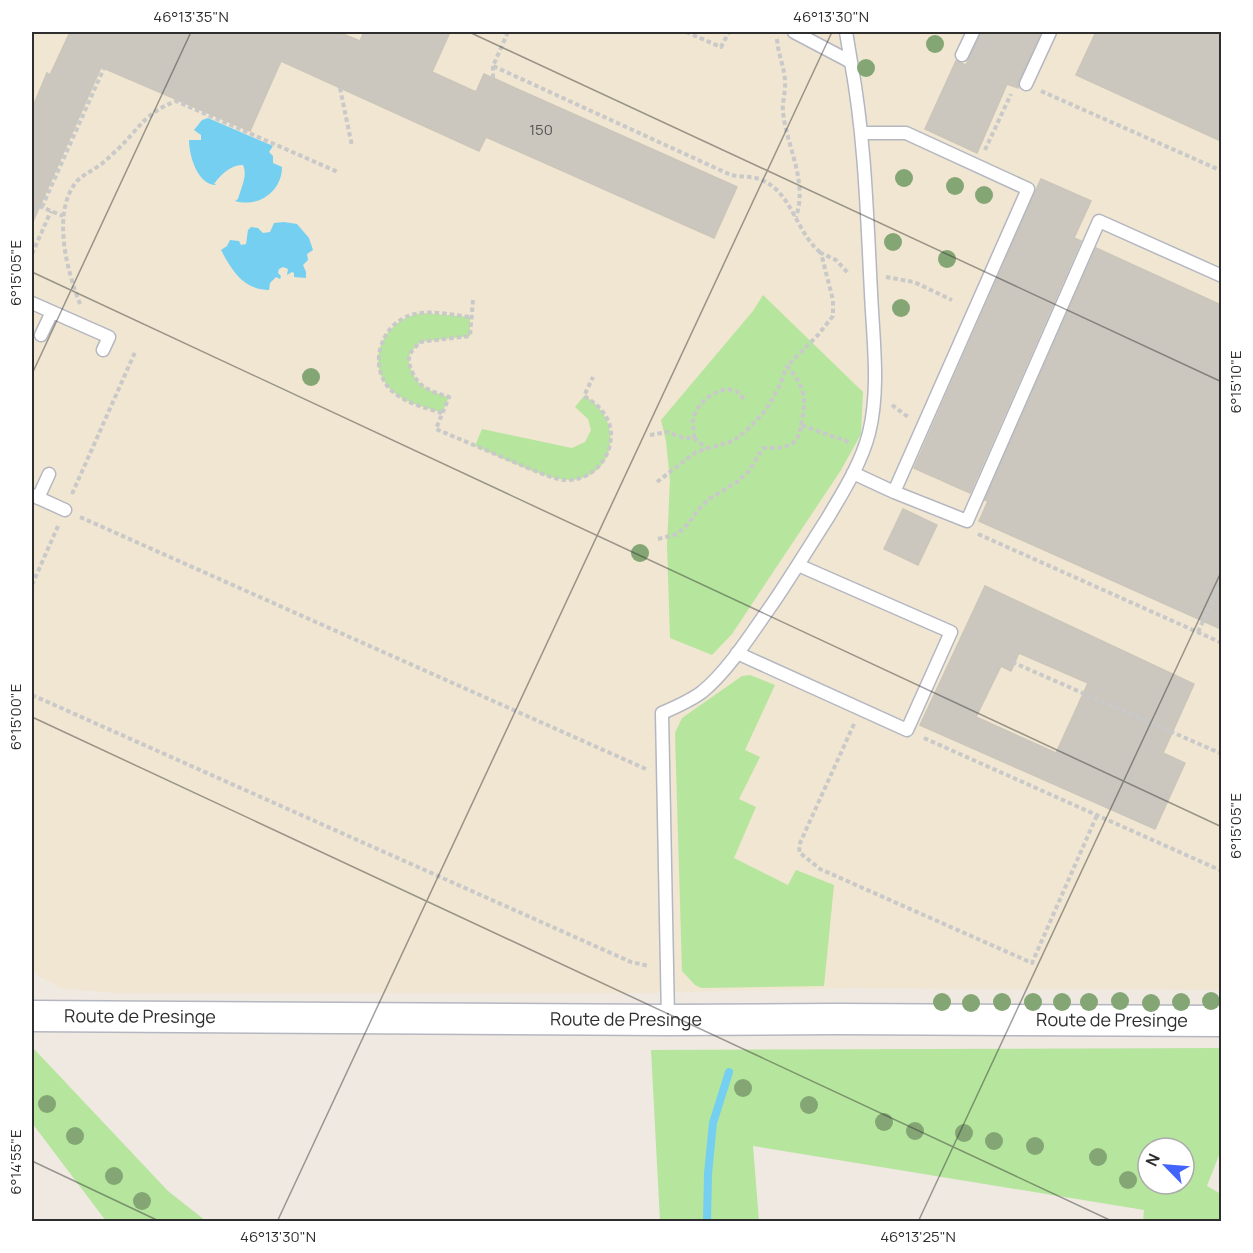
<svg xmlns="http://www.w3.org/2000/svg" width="1253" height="1253" font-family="Manrope,sans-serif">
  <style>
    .education { fill: #f0e6d1 }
    .green { fill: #b6e59e; fill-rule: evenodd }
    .water { fill: #75cff0 }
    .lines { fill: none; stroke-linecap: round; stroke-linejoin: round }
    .stream { stroke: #75cff0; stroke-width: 8 }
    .building { fill: #cbc7bf; stroke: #cbc5ba; stroke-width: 1.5; fill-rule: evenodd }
    .service-casing { stroke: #b4b7c1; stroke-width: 15 }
    .tertiary-casing { stroke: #b4b7c1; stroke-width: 33 }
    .path { stroke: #c9c9c9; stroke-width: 4; stroke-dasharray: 4.5 3; stroke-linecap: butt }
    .service { stroke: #fff; stroke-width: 12 }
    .tertiary { stroke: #fff; stroke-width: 30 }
    .tree { fill: #84a574 }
    .ticks { fill: none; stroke: #2e2e2e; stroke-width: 1.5; stroke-opacity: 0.45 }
    .labels { text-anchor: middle; stroke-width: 4.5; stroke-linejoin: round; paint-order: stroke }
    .number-label { font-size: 15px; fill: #555452 }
    .street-label { font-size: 18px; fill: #2e2e2e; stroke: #fff }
    .neatline { fill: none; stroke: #2e2e2e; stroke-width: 2 }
    .ticks-label { font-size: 15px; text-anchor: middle; fill: #2e2e2e }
  </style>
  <rect width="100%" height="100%" fill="#efe9e1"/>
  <path class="education" d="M 32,32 L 1221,32 L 1221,990 L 848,988 L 648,993 L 113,993 L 61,988 L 37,975 L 32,971 Z"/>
  <path class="green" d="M 763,295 L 863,392 L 861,434 L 841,470 L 732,634 L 712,655 L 670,638 L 667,545 L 670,480 L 666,441 L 661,420 L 753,311 Z
    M 423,313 L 470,317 L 470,336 L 420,342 C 417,346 412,350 410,354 C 408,359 409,364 411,369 C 418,388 430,391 449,397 L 442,413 C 425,407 404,403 391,390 C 362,361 386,317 423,313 Z
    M 584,396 C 624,417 618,477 571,480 C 546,481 499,456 475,446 L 482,429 L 572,448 L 585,442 L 591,430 L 588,419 L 575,407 Z
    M 750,675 L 775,685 L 745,750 L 760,757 L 739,799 L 756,807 L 734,858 L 788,885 L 796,870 L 834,885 L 824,986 L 701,988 L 695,985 L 682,971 L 675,733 L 682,718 L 742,676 Z
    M 1221,1048 L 1221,1150 L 1207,1186 L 1221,1194 L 1221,1221 L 1143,1221 L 1144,1210 L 753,1146 L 759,1221 L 660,1221 L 651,1050 ZM 1148,1148 L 1184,1148 L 1184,1184 L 1148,1184 Z
    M 32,1050 L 35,1050 L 168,1191 L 206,1221 L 106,1221 L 32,1123 Z"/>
  <path class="water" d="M 208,118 L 273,146 L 269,152 L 273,156 L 273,163 L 282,167 C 282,191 259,208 235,201 L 238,199 C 241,188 248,175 243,165 C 232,164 220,175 214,184 L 217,185 C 198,186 189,156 189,140 L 201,140 L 201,135 L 194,130 L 202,120 Z
    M 284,222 L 297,224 L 309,238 L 313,250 L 307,254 L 308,260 L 303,265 L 306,272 L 306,278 L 294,277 L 294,273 L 292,272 L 287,275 L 288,269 L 283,267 L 279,269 L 278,273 L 281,276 L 280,279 L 276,277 L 270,283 L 269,290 C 244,290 232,271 221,250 L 227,246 L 230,240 L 239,241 L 241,245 L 246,244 L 248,230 L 251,227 L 258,228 L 263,233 L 270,232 L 274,223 Z"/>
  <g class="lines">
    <path class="stream" d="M 707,1222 L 708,1174 L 713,1123 L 729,1072"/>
  </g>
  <path class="building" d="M 70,32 L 338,32 L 360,41 L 364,32 L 450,32 L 432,72 L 476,92 L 484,74 L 737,187 L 714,238 L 486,137 L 479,151 L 281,61 L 250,131 L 101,67 L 32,224 L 32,109 L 47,73 L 50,75 Z
    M 981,32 L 1041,32 L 1019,81 L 1018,88 L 1007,84 L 977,153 L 925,129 L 956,61 L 966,65 Z
    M 1096,32 L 1221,32 L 1221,141 L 1076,75 Z
    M 1041,179 L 1091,201 L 1074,238 L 1081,241 L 970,493 L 914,468 Z
    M 1096,248 L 1221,305 L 1221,629 L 979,521 L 988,501 L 985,500 Z
    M 903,509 L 937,525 L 918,565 L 884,549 Z
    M 985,586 L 1194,684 L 1163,753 L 1185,763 L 1155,829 L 920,725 ZM 1019,653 L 1088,683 L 1056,753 L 976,717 L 1001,666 L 1011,671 Z"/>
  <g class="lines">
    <defs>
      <path id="service" d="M 846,32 L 851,62
        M 962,55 L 973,32
        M 1026,84 L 1050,32
        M 32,303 L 109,337 L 103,350
        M 41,335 L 52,312
        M 853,473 L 894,492 L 1028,189 L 906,133 L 862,133
        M 894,492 L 967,521 L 1099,221 L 1222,276
        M 32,495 L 65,510
        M 38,498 L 49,474
        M 737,653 L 907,730 L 951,632 L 798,565
        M 668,1019 L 662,713 C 676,707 690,701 702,692 C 729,670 753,631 773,603 C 792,575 809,547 827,519 C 843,492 861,464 869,433 C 880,389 873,338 871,293 C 867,215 865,138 851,62 L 794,32"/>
      <g id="tertiary">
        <path id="s1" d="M 32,1016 L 668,1020 L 836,1019 L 1222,1021"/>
      </g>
    </defs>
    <use href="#service" class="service-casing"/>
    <use href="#tertiary" class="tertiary-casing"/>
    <path class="path" d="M 508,32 L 493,66 L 731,175 C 740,177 751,176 759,179 C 792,190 795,232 821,253
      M 686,32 L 721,47 L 729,32
      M 777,39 C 778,54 784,66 785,80 C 786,91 782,102 783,112 C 787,148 808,181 796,217
      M 493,66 L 493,78
      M 340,88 L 352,146
      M 1041,91 L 1222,171
      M 985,150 L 1011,94
      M 39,206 L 63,216
      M 42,207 L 104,68
      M 32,254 L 51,211
      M 886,277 L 914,282 L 952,300
      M 473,300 L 470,336 L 419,342 C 417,346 412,350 410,354 C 408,359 409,364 411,369 C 418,388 430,391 449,397 L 436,429 C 464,441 493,453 521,465 C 534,470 549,478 564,480 C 589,482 611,461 611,435 C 611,417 598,404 584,396 L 593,377
      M 80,304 C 67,271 51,212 77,181 C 84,174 92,171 100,165 C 106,161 111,155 117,150 C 140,128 143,114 176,101 L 338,172
      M 892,405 L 908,417
      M 442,413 C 426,408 405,403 392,391 C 366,367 381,321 415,314 C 432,310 453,315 470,317
      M 801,425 C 807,399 805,387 787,366 L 818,335 L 833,316 L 833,300 L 821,253 L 836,260 L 848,273
      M 650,435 L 667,432 L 684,438 L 694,438 L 706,448
      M 694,438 C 695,432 692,425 693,419 C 697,399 732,375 744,400
      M 657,482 L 696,452 L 733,441 L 747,430 L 766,410 L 779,387 L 787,366
      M 72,494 L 136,350
      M 80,517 L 646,769
      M 978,534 L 1222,643
      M 658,539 L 677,534 L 687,525 L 698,510 L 709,499 L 737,482 L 749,471 L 763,448 C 783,448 798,449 801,425 L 849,442
      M 32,585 L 58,526
      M 1198,632 L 1222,580
      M 1012,662 L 1222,754
      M 32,695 L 631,962 L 649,966
      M 854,724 L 800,843 L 799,852 L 820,869 L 1032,963 L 1097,815
      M 924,738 L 1222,871"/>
    <use href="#service" class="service"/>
    <use href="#tertiary" class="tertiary"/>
  </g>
  <g class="tree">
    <circle cx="935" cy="44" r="9"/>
    <circle cx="866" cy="68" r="9"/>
    <circle cx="904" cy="178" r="9"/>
    <circle cx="955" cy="186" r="9"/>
    <circle cx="984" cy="195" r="9"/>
    <circle cx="893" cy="242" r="9"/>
    <circle cx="947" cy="259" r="9"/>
    <circle cx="901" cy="308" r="9"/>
    <circle cx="311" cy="377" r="9"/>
    <circle cx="640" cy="553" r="9"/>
    <circle cx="1120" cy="1001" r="9"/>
    <circle cx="1211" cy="1001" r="9"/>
    <circle cx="942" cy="1002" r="9"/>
    <circle cx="1002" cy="1002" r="9"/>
    <circle cx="1033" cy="1002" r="9"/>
    <circle cx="1062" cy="1002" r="9"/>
    <circle cx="1089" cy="1002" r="9"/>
    <circle cx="1181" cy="1002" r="9"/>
    <circle cx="971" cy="1003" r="9"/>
    <circle cx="1151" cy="1003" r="9"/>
    <circle cx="743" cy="1088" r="9"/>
    <circle cx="47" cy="1104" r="9"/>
    <circle cx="809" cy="1105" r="9"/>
    <circle cx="884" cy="1122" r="9"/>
    <circle cx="915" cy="1131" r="9"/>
    <circle cx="964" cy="1133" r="9"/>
    <circle cx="75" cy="1136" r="9"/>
    <circle cx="994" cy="1141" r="9"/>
    <circle cx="1035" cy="1146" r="9"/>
    <circle cx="1098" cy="1157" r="9"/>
    <circle cx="114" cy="1176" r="9"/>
    <circle cx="1128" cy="1180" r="9"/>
    <circle cx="142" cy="1201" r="9"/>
  </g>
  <path class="ticks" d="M 469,32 L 1222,382M 32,272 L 1222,827M 32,374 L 191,32M 32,717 L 1114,1222M 32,1161 L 161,1222M 277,1222 L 832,32M 918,1222 L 1222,570"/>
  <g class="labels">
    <g class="number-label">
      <text x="541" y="135">150</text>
    </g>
    <g class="street-label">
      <text dy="6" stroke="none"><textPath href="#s1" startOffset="108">Route de Presinge</textPath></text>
      <text dy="6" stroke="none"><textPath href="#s1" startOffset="594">Route de Presinge</textPath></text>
      <text dy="6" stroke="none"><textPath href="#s1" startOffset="1080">Route de Presinge</textPath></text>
    </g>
  </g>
  <rect width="1253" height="1253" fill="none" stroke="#ffffff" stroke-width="66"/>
  <g transform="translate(1166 1166) rotate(295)"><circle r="28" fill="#ffffff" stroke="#ababab" stroke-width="1.5"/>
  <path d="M0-4.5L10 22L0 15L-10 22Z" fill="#4264fb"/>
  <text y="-9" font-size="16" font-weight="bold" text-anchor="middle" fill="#2e2e2e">N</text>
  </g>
  <rect x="33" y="33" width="1187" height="1187" class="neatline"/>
  <g class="ticks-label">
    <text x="191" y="22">46°13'35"N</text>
    <text x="831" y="22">46°13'30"N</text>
    <text transform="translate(16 273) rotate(-90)" y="5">6°15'05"E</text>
    <text transform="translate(1236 382) rotate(-90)" y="5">6°15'10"E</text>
    <text transform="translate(16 717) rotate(-90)" y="5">6°15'00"E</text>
    <text transform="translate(1236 826) rotate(-90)" y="5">6°15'05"E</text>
    <text transform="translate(16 1162) rotate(-90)" y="5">6°14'55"E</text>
    <text x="278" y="1242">46°13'30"N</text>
    <text x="918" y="1242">46°13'25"N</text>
  </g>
</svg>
